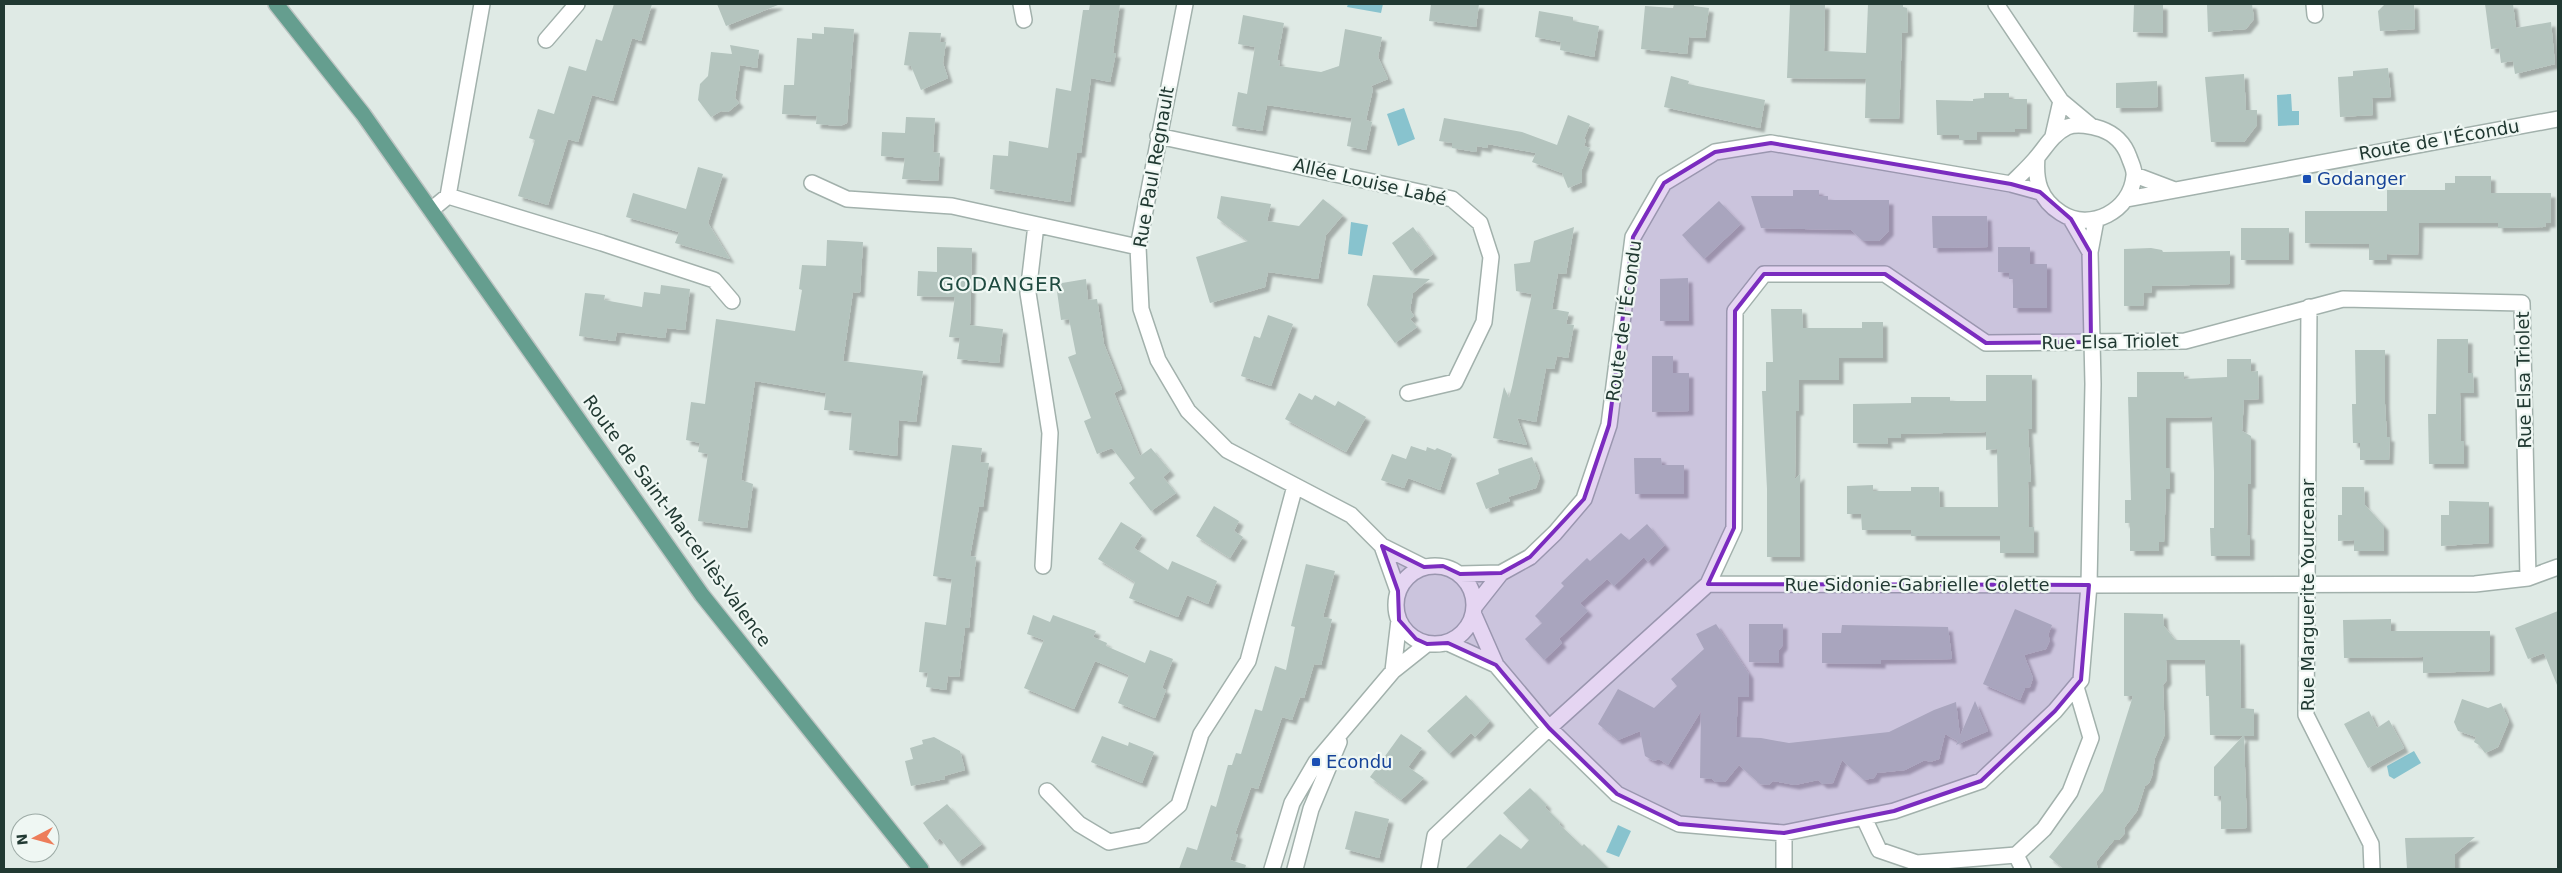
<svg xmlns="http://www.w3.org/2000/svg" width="2562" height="873" font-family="'DejaVu Sans',sans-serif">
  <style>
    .water { fill: #88c3ce }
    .building { fill: #b4c4be; filter: url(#shadow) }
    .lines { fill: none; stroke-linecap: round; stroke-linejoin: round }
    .minor-casing { stroke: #a2b1ac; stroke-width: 18 }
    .major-casing { stroke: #bcc4c2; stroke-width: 18 }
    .minor { stroke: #fff; stroke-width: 15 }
    .major { stroke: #659e8f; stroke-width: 15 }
    .marked { fill: #7b2cbf; fill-opacity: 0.2; stroke: #7b2cbf; stroke-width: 4; stroke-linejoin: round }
    .transit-dot { fill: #1a4fb4; stroke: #eff7f3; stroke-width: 2 }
    .labels { text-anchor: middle; stroke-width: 4.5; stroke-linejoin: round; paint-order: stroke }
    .street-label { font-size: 18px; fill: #213932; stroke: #eff7f3 }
    .transit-label { font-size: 18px; fill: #164399; stroke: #eff7f3; text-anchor: start }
    .quarter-label { font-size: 20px; letter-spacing: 1px; fill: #1e4a3f; stroke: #eff7f3 }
  </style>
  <defs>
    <filter id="shadow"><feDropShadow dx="4.5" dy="4.5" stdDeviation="1" flood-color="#0004"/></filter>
  </defs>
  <rect width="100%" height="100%" fill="#dfeae5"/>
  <path class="water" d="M 1348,4 L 1383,4 L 1381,13 L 1347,7 Z
    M 2291,94 L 2292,111 L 2299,111 L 2299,125 L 2278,126 L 2277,95 Z
    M 1404,108 L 1415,139 L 1398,146 L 1387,114 Z
    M 1351,222 L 1368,225 L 1362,256 L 1348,254 Z
    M 2414,751 L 2421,763 L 2394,779 L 2389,776 L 2387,766 Z
    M 1618,825 L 1631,831 L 1619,857 L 1606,852 Z"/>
  <path class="building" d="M 614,4 L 652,4 L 641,41 L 632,38 L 613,101 L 592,95 L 578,142 L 568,139 L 548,205 L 518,196 L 535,140 L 529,138 L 538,109 L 554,114 L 569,66 L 586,71 L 596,39 L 602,41 Z
    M 717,4 L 778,4 L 778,5 L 726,26 Z
    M 1090,4 L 1120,4 L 1113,53 L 1116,53 L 1110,82 L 1091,78 L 1081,153 L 1077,153 L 1070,202 L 990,189 L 993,155 L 1008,156 L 1009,141 L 1048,148 L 1056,88 L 1071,91 L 1083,10 L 1089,10 Z
    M 1431,4 L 1479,4 L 1476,27 L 1429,21 Z
    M 1674,4 L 1694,4 L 1694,6 L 1709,8 L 1705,38 L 1689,37 L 1687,54 L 1641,49 L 1645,6 L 1673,8 Z
    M 1790,4 L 1825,4 L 1824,51 L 1866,53 L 1868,4 L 1903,4 L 1903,7 L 1907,8 L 1908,32 L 1902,33 L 1899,119 L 1865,118 L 1866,79 L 1787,78 Z
    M 2134,4 L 2163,5 L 2163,33 L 2133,32 Z
    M 2207,4 L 2252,4 L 2254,19 L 2246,29 L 2208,32 Z
    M 2385,4 L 2414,4 L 2415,29 L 2380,31 L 2378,11 Z
    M 2485,4 L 2513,4 L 2516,28 L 2551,22 L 2555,64 L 2515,74 L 2513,61 L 2501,63 L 2499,48 L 2491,49 Z
    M 1539,11 L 1573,17 L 1573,21 L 1599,26 L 1594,57 L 1560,50 L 1561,42 L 1535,37 Z
    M 1243,15 L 1284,23 L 1277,60 L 1280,61 L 1279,66 L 1321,72 L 1339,66 L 1345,29 L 1382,37 L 1378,57 L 1388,79 L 1371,86 L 1373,89 L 1366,120 L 1372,122 L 1366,150 L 1347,146 L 1352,118 L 1267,105 L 1262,131 L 1232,126 L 1238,92 L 1247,94 L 1255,47 L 1238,44 Z
    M 824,27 L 854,29 L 847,123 L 840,126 L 816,124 L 817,116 L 782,114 L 784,85 L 794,85 L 797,38 L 812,39 L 812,33 L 824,34 Z
    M 909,32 L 941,33 L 940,42 L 946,42 L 943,63 L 948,78 L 921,90 L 911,66 L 904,65 Z
    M 730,45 L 759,50 L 757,68 L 740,65 L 735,98 L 739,103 L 728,112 L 721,111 L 711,117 L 698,100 L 700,84 L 708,76 L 711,52 L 732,54 Z
    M 2388,68 L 2391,97 L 2372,98 L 2373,115 L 2340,117 L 2338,77 L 2353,76 L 2353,71 Z
    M 2244,74 L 2246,110 L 2257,110 L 2257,125 L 2244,142 L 2211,142 L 2205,77 Z
    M 1671,76 L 1689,81 L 1688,84 L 1765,100 L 1760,128 L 1664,107 Z
    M 2157,81 L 2158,107 L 2116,108 L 2116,83 Z
    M 1984,93 L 2009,93 L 2009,99 L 2027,99 L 2027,129 L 2015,129 L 2015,132 L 1977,132 L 1977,140 L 1959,140 L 1959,135 L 1937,135 L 1936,100 L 1973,101 L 1973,99 L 1984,98 Z
    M 1568,115 L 1590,124 L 1584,139 L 1586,140 L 1584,146 L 1590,148 L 1582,169 L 1582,182 L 1568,188 L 1562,173 L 1532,162 L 1536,153 L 1488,144 L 1487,148 L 1477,146 L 1476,152 L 1452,148 L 1452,143 L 1439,141 L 1444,118 L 1522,132 L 1557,145 Z
    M 906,117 L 935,118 L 933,152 L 940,153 L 938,181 L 902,179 L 905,158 L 881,156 L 882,132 L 905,133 Z
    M 698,167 L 723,174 L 708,223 L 730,259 L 675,243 L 679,232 L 626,217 L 633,193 L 686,209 Z
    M 2455,176 L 2491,176 L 2491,193 L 2551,193 L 2551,223 L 2546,223 L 2545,227 L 2498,228 L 2498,223 L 2419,223 L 2418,255 L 2387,254 L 2387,260 L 2369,260 L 2369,244 L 2305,243 L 2305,211 L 2387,211 L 2387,190 L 2445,190 L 2445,183 L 2455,183 Z
    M 1793,190 L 1819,190 L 1819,196 L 1828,196 L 1828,200 L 1889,200 L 1889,231 L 1879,241 L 1863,241 L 1851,230 L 1761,228 L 1751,196 L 1793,196 Z
    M 1221,196 L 1271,204 L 1267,221 L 1299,226 L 1323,199 L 1343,215 L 1326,235 L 1318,279 L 1268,272 L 1265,287 L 1210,303 L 1196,257 L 1248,241 L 1217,218 Z
    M 1719,201 L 1741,224 L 1704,259 L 1682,235 Z
    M 1932,216 L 1987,216 L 1988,247 L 1933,248 Z
    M 1413,227 L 1433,254 L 1411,271 L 1392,243 Z
    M 1574,227 L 1566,274 L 1558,273 L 1552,309 L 1569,312 L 1566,324 L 1574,325 L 1568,358 L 1557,356 L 1554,369 L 1546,368 L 1536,422 L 1517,418 L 1527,445 L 1493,438 L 1504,387 L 1509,398 L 1512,387 L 1532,294 L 1516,291 L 1514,264 L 1530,262 L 1534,241 Z
    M 2241,228 L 2289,228 L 2289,260 L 2241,260 Z
    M 827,240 L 863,242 L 860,293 L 853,292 L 843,361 L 923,371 L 916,422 L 899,420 L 897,456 L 849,450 L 852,413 L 824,410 L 826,393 L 755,381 L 741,480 L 753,484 L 747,528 L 698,521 L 708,454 L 698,452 L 700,443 L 686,440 L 691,402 L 705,404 L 716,319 L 795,331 L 802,290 L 799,289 L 802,265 L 826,266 Z
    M 937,247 L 972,248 L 970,325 L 1003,329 L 999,363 L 957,359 L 960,338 L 949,337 L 955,297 L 917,296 L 918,271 L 937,272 Z
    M 1998,247 L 2030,247 L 2030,264 L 2047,264 L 2047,308 L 2013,308 L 2013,279 L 2009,279 L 2009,273 L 1998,272 Z
    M 2151,248 L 2162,250 L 2163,252 L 2230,251 L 2230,284 L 2152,286 L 2151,293 L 2144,293 L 2143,306 L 2124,306 L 2124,249 Z
    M 1373,275 L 1430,279 L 1413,293 L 1410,310 L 1414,316 L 1410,319 L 1417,327 L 1395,343 L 1367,305 Z
    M 1688,278 L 1689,321 L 1660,321 L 1660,279 Z
    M 1086,279 L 1088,300 L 1097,299 L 1104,344 L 1122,389 L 1114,393 L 1140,456 L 1151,448 L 1170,471 L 1163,477 L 1176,493 L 1151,511 L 1129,483 L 1135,478 L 1112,448 L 1097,454 L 1084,421 L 1091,418 L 1068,357 L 1076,354 L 1069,319 L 1061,320 L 1056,284 Z
    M 661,285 L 690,289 L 685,330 L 667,328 L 665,338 L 617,332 L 615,341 L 579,336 L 585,293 L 605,295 L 604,300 L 642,307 L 644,292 L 660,294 Z
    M 1771,309 L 1802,309 L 1803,328 L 1862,328 L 1862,322 L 1883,322 L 1883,358 L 1839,358 L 1839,380 L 1799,380 L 1799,411 L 1796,411 L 1795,479 L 1800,474 L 1800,557 L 1767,557 L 1767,489 L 1762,391 L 1766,391 L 1766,362 L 1773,362 Z
    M 1268,315 L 1293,324 L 1271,386 L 1241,376 L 1254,336 L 1260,338 Z
    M 2437,339 L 2468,339 L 2468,373 L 2473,373 L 2474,393 L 2460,393 L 2461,441 L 2464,441 L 2464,464 L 2429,464 L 2428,414 L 2436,414 Z
    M 2355,350 L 2385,350 L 2385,404 L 2387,437 L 2390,437 L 2389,460 L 2360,460 L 2360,443 L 2353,443 L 2352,404 L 2356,404 Z
    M 1652,356 L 1673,356 L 1673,373 L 1689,373 L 1689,411 L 1652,412 Z
    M 2227,359 L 2251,359 L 2251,372 L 2258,371 L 2259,399 L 2244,400 L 2242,431 L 2251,436 L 2251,484 L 2248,484 L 2247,535 L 2250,535 L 2250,556 L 2211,556 L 2210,528 L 2214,528 L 2214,472 L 2212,417 L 2166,418 L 2166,468 L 2170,468 L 2170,489 L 2166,489 L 2164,542 L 2159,542 L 2159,551 L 2130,551 L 2130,523 L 2125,523 L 2125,500 L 2131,500 L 2128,397 L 2137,397 L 2137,372 L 2184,372 L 2184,379 L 2227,377 Z
    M 1986,375 L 2032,375 L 2032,429 L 2028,429 L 2031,482 L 2028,482 L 2029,527 L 2034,527 L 2034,553 L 2000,553 L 2000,536 L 1911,536 L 1911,530 L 1862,530 L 1861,514 L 1847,514 L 1847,486 L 1873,485 L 1873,491 L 1911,491 L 1911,487 L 1939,487 L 1940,507 L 1998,507 L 1997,449 L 1986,450 L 1986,432 L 1901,434 L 1901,438 L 1887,438 L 1888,444 L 1853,443 L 1853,404 L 1911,403 L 1911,397 L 1950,397 L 1950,401 L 1986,401 Z
    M 1299,393 L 1312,400 L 1315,395 L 1335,406 L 1338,401 L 1366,417 L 1346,452 L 1285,419 Z
    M 952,445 L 982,448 L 980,462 L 989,463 L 983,507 L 979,507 L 970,556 L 976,557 L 969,628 L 965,628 L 959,677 L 948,676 L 946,690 L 926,687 L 928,673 L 919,672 L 925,622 L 946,625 L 952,579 L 933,576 Z
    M 1411,446 L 1426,451 L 1427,447 L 1435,450 L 1437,448 L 1452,454 L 1440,490 L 1408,478 L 1404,488 L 1381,480 L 1392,454 L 1406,459 Z
    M 1532,457 L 1540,477 L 1536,488 L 1508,497 L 1510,501 L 1486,509 L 1476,483 L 1499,474 L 1498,469 Z
    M 1634,458 L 1661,458 L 1662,465 L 1684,465 L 1684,494 L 1635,494 Z
    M 2342,487 L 2364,487 L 2365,505 L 2384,526 L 2384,551 L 2354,551 L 2354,540 L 2338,541 L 2338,515 L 2342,515 Z
    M 2449,501 L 2489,502 L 2489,543 L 2441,546 L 2441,515 L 2449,515 Z
    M 1214,506 L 1239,521 L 1234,531 L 1243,537 L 1230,558 L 1196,536 Z
    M 1121,522 L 1142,535 L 1134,548 L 1168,570 L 1172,561 L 1217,581 L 1208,604 L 1187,595 L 1178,617 L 1129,598 L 1135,582 L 1098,559 Z
    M 1647,524 L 1665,545 L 1648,562 L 1644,557 L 1614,586 L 1607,579 L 1580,603 L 1588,611 L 1559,639 L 1562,643 L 1544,660 L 1525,639 L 1542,623 L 1535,616 L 1564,586 L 1561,583 L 1587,558 L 1590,561 L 1621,533 L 1629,540 Z
    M 1306,564 L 1335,571 L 1323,617 L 1332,619 L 1321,665 L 1314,664 L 1304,698 L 1300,697 L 1292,720 L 1282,717 L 1258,789 L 1251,787 L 1235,834 L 1238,834 L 1230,860 L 1246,865 L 1245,869 L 1179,869 L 1187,847 L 1197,850 L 1211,805 L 1216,807 L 1228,765 L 1232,765 L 1236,753 L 1241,754 L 1255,709 L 1262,711 L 1275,666 L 1286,670 L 1295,627 L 1291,626 Z
    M 2015,609 L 2052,625 L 2048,635 L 2050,640 L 2046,649 L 2024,655 L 2033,678 L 2030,687 L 2025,688 L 2020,700 L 1983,684 Z
    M 2558,611 L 2558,685 L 2557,685 L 2544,653 L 2528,659 L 2515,628 Z
    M 2124,613 L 2163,614 L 2164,626 L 2175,640 L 2240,640 L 2241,708 L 2254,709 L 2254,736 L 2244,736 L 2247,828 L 2221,829 L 2221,796 L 2214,796 L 2214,767 L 2243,736 L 2210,735 L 2209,696 L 2206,696 L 2205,660 L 2166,660 L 2167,680 L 2163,685 L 2165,734 L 2155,758 L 2152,776 L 2149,783 L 2145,786 L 2137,811 L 2124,828 L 2125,833 L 2119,840 L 2114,840 L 2096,862 L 2098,869 L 2064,869 L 2049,857 L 2103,791 L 2133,696 L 2124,696 Z
    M 1033,615 L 1050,622 L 1053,615 L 1096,631 L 1093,637 L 1107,643 L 1106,646 L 1145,663 L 1150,650 L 1173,659 L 1162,688 L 1166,690 L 1155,718 L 1118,703 L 1129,675 L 1095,661 L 1074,709 L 1024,688 L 1044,640 L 1027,634 Z
    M 2391,619 L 2391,631 L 2490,631 L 2490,671 L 2423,673 L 2423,657 L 2344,658 L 2343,620 Z
    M 1716,624 L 1749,674 L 1749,697 L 1738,697 L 1736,737 L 1761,738 L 1789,743 L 1889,732 L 1934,710 L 1956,702 L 1960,736 L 1975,701 L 1988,731 L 1956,745 L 1958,741 L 1945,734 L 1939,759 L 1930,762 L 1925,760 L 1905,770 L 1877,773 L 1874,778 L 1864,780 L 1842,760 L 1833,783 L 1823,784 L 1818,780 L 1795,785 L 1773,781 L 1769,785 L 1760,784 L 1739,765 L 1725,782 L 1715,782 L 1712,779 L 1700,778 L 1701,711 L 1668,765 L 1659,759 L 1654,761 L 1645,756 L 1640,731 L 1618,740 L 1598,724 L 1618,689 L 1654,708 L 1677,686 L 1671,679 L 1704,649 L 1696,634 Z
    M 1749,624 L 1783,624 L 1783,645 L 1779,650 L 1779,663 L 1749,662 Z
    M 1842,625 L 1948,627 L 1952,659 L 1881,660 L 1881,664 L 1822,663 L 1822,633 L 1841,633 Z
    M 1466,695 L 1490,721 L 1475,737 L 1471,733 L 1449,754 L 1427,731 Z
    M 2462,699 L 2488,708 L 2501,703 L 2509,721 L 2498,747 L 2485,753 L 2479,745 L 2474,742 L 2476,737 L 2458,731 L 2454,722 Z
    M 2369,711 L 2377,728 L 2389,720 L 2404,748 L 2368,768 L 2344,724 Z
    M 1401,734 L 1422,748 L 1408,767 L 1424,778 L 1401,800 L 1370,777 Z
    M 1102,736 L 1128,746 L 1129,742 L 1154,752 L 1142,783 L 1091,762 Z
    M 934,737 L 960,751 L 965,770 L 944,776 L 945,779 L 911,786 L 905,761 L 913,759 L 910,748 L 923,744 L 922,740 Z
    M 1530,788 L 1547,805 L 1545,807 L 1560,822 L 1559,824 L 1582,846 L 1584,844 L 1609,869 L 1465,869 L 1500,834 L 1521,849 L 1529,840 L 1503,813 Z
    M 947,804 L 982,844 L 958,862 L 940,838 L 936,841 L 923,823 Z
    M 1355,811 L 1389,819 L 1379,858 L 1345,849 Z
    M 2475,837 L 2455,854 L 2455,869 L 2407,869 L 2405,838 Z"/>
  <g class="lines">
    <defs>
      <path id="minor" d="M 1021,4 L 1024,20
        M 1185,4 L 1138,247 L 1141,309 L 1158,360 L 1188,411 L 1227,450 L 1351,515 L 1382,546 L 1424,567
        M 1996,4 L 2061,101 L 2091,126
        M 2314,4 L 2315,15
        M 546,40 L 577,4
        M 1158,136 L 1452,199 L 1480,223 L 1491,257 L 1484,322 L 1455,382 L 1408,393
        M 2053,136 L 2061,101
        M 2135,175 L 2172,189
        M 812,183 L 847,199 L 952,206 L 1138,247
        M 2011,184 C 2020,175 2030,166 2038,156 C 2047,145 2053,134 2067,127 C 2077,123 2092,126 2101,129 C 2115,134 2124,143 2129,157 C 2131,163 2135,170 2134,176 C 2131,211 2090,232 2061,213 C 2039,199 2035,180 2037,157
        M 448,196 L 602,243 L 714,280 L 732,301
        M 2127,199 L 2558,119
        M 431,210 L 448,196 L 482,4
        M 2071,219 L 2090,252
        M 1036,225 L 1028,293 L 1050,433 L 1043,566
        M 2309,307 L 2306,715 L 2371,844 L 2372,869
        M 1382,546 L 1398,591
        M1396 605a39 39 0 1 1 78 0a39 39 0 1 1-78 0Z
        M 1460,574 L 1501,573
        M 1708,584 L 1734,528 L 1735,311 L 1764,274 L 1885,274 L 1986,343 L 2185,341 L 2343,299 L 2522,303 L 2528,578
        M 1475,606 L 1501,573 L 1530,557 L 1555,533 L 1584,499 L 1609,425 L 1633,237 L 1664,183 L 1715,152 L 1771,143 L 2011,184 L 2040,192
        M 1474,615 L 1496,665 L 1549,728 L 1708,584 L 2089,585 L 2093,384 L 2090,252 L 2096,220
        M 1448,643 L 1496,665
        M 1393,671 L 1399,620
        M 1047,791 L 1079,824 L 1109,842 L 1144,835 L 1179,805 L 1201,734 L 1248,661 L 1295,486
        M 1864,818 L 1879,850 L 1917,863 L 2016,855 L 2044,829 L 2070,792 L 2091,738 L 2076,687
        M 1784,833 L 1784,869
        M 2016,855 L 2023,869
        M 1272,869 L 1292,803 L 1316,762 L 1393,671 L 1427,644
        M 1295,869 L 1311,809 L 1339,742
        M 1429,869 L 1435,836 L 1549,728 L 1617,794 L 1679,824 L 1784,833 L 1894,811 L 1981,781 L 2055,711 L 2081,680 L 2089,585 L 2475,584 L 2528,578 L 2558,567"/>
      <path id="major" d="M 276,4 L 363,114 L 702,595 L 921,869"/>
    </defs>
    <use href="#minor" class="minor-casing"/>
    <use href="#major" class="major-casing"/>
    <use href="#minor" class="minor"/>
    <use href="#major" class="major"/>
  </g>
  <path class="marked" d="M 1771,143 L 2011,184 L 2040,192 L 2071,219 L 2090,252 L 2091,342 L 1986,343 L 1885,274 L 1764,274 L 1735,311 L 1734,528 L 1708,584 L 2089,585 L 2081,680 L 2055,711 L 1981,781 L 1894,811 L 1784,833 L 1679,824 L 1617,794 L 1549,728 L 1496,665 L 1448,643 L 1427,644 L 1416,639 L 1399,620 L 1398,591 L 1382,546 L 1424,567 L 1443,566 L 1460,574 L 1501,573 L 1530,557 L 1584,499 L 1609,425 L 1633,237 L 1664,183 L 1715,152 Z"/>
  <g class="transit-dot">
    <rect x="2302" y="174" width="10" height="10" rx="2.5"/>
    <rect x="1311" y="757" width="10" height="10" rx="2.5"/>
  </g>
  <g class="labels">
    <g class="street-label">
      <text transform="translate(2439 140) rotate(-10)" y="6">Route de l'Écondu</text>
      <text transform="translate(1154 167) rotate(-80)" y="6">Rue Paul Regnault</text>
      <text transform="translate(1370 182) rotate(13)" y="6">Allée Louise Labé</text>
      <text transform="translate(1624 321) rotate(-82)" y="6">Route de l'Écondu</text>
      <text transform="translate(2110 342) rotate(-1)" y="6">Rue Elsa Triolet</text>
      <text transform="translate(2524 380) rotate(-91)" y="6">Rue Elsa Triolet</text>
      <text transform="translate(677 521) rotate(54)" y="6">Route de Saint-Marcel-lès-Valence</text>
      <text x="1917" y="591">Rue Sidonie-Gabrielle Colette</text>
      <text transform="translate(2308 595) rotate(-90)" y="6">Rue Marguerite Yourcenar</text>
    </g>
    <g class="transit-label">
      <text x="2317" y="185">Godanger</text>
      <text x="1326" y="768">Econdu</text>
    </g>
    <g class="quarter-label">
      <text x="1001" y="291">GODANGER</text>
    </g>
  </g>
  <rect width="2562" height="873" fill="none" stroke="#213932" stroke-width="10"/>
  <g transform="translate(35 838) rotate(264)"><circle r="24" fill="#eff7f3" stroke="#9daba6"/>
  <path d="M0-4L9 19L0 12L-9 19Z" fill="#ed7d5a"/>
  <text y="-8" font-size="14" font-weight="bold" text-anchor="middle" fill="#213932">N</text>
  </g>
</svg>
